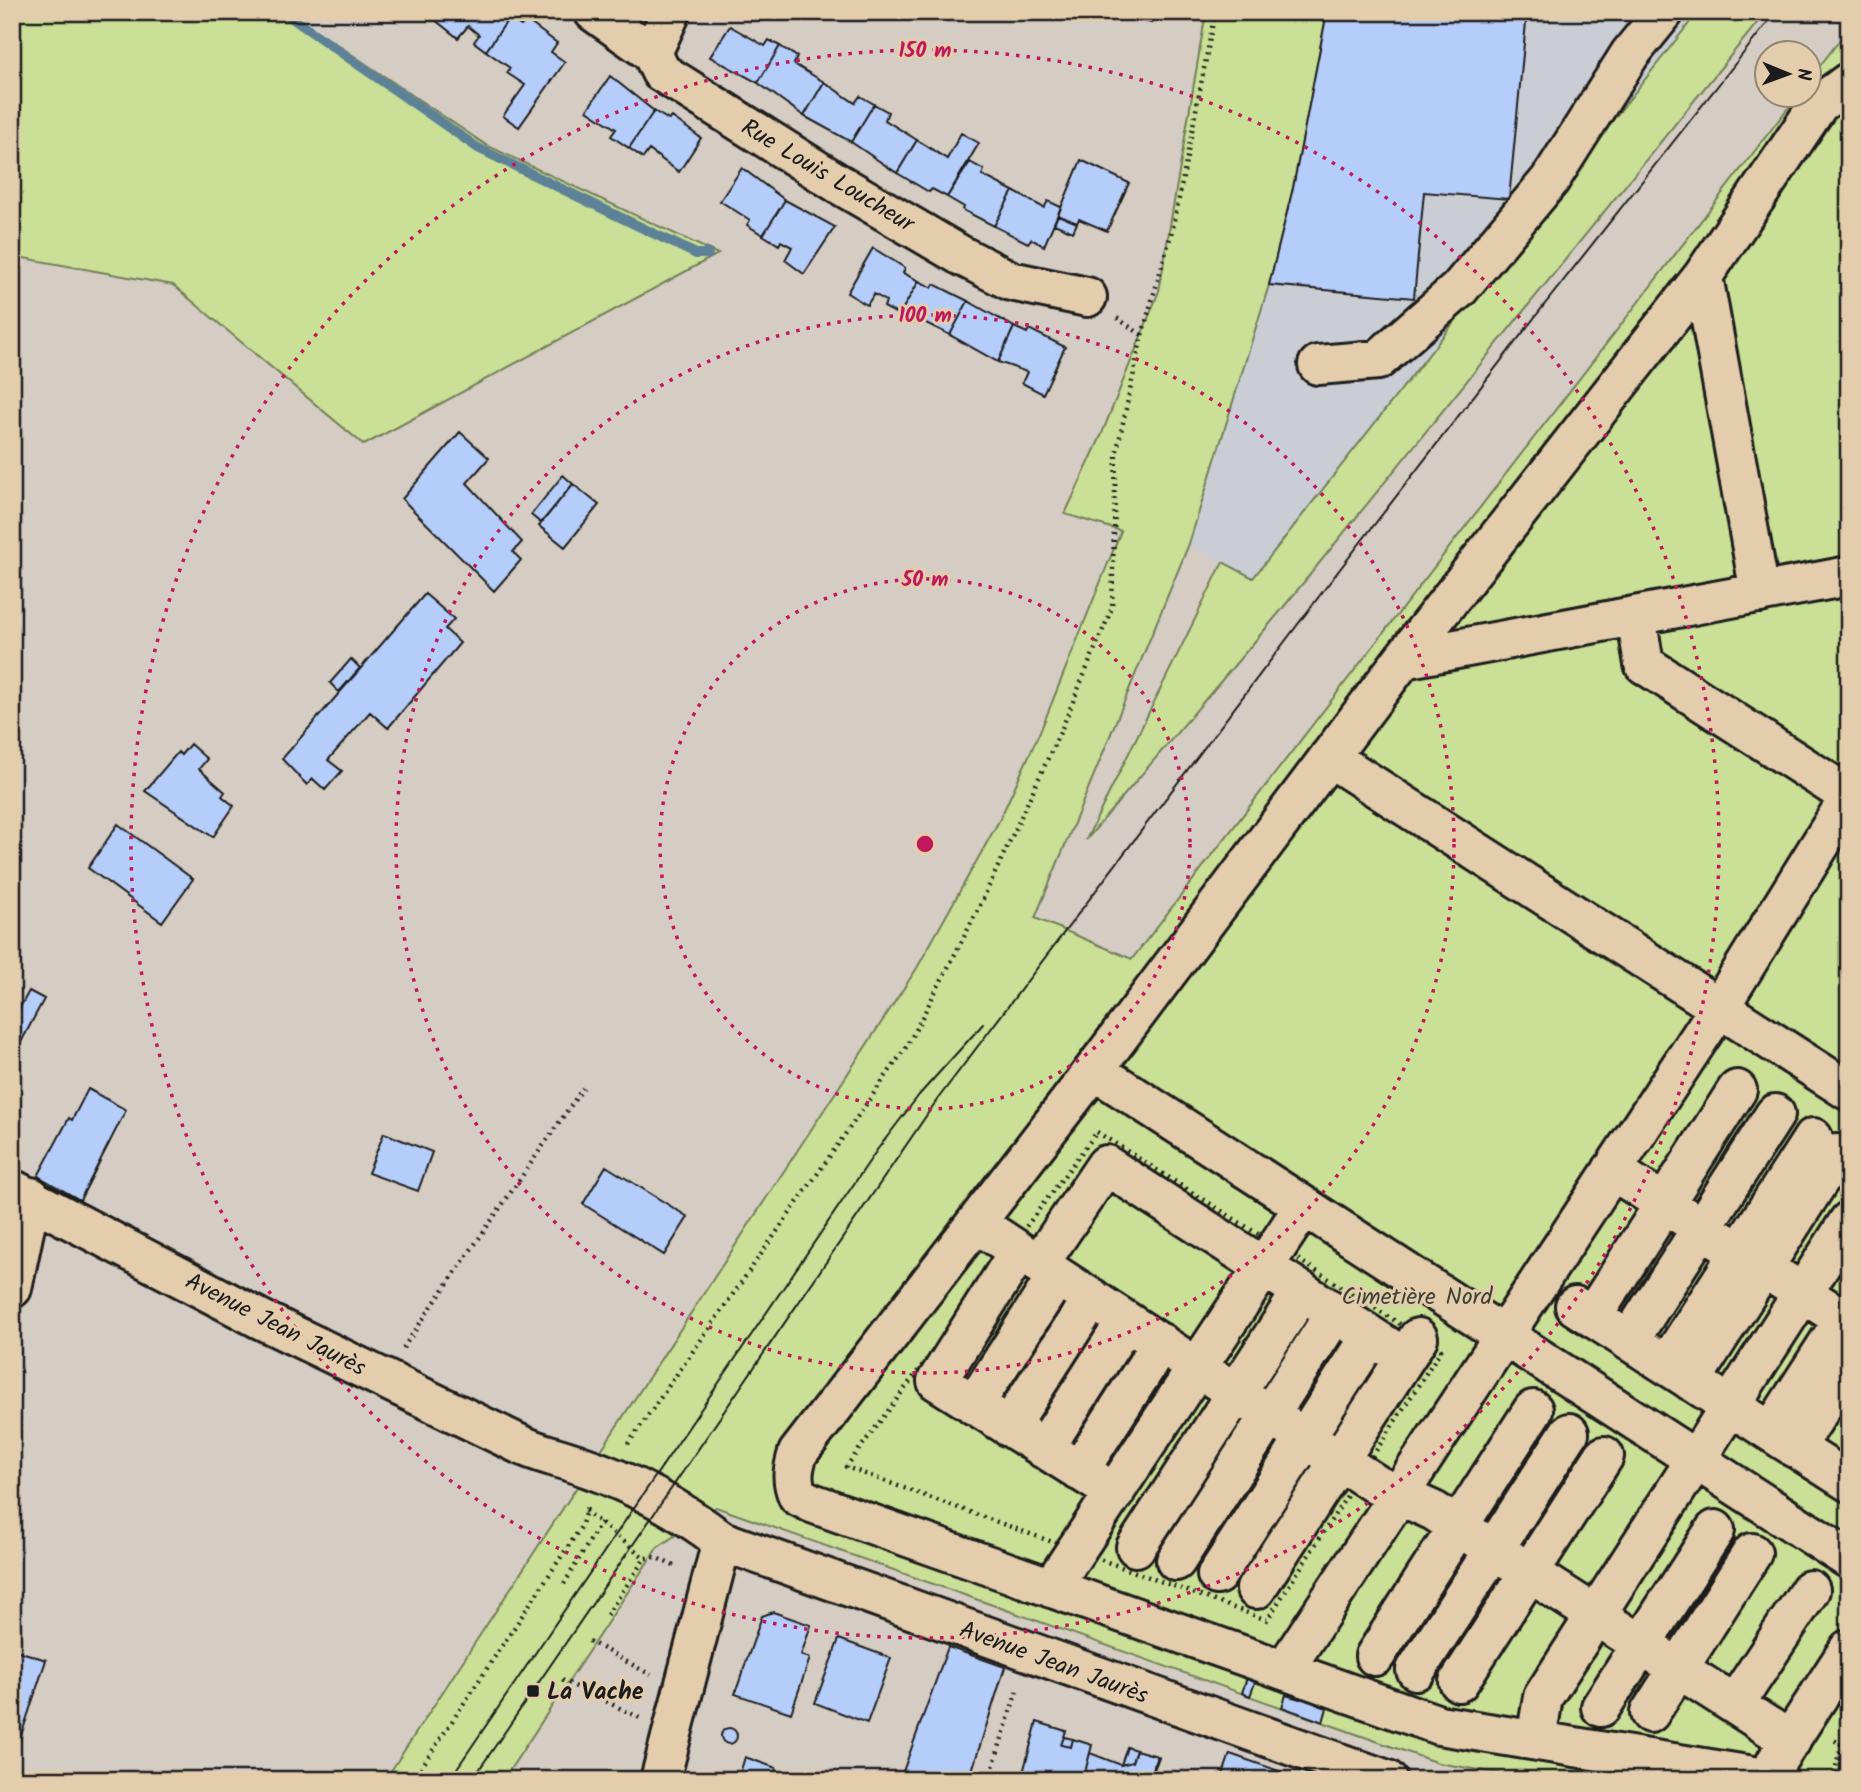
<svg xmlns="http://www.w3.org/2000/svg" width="1861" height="1792" font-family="Kalam,sans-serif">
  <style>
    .built { fill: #cbcdd4 }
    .green { fill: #c9e096; stroke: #727e59; stroke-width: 2 }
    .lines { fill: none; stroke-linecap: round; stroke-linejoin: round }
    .stream { stroke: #5d8197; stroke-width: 10 }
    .building { fill: #b5cdfb; stroke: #1c1c1c; stroke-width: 2 }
    .minor-casing { stroke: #1c1c1c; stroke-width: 44 }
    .path { stroke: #1c1c1c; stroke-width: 4.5; stroke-dasharray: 2 5; stroke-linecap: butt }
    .minor { stroke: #e3cdac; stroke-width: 38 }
    .tram { stroke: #1c1c1c; stroke-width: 2 }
    .ring { fill: none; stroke: #c2185b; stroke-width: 3.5; stroke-dasharray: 3.5 7 }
    .poi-dot { fill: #1c1c1c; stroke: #e3cdac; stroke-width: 2.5 }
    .labels { text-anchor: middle; stroke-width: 6; stroke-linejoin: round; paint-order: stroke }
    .street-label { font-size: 24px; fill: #1c1c1c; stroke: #e3cdac }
    .park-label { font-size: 24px; fill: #3f4334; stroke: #e3cdac }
    .poi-label { font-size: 24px; font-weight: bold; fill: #1c1c1c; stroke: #e3cdac; text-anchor: start }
    .centre { fill: #c2185b; stroke: #e3cdac; stroke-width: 3.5 }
    .ring-label { font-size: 21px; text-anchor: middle; font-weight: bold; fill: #c2185b; stroke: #e3cdac; stroke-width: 6; stroke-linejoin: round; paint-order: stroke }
  </style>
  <rect width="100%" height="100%" fill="#d5cdc4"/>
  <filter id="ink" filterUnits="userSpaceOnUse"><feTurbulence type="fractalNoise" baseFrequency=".0143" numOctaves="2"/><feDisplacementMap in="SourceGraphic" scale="14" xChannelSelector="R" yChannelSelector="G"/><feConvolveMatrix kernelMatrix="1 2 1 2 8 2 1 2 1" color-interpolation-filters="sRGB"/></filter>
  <g filter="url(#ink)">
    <path class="built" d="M 1327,12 L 1698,12 L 1252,578 L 1189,544 L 1269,285 L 1307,119 Z"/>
    <path class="green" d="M 12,12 L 289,12 L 486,145 L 718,254 L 364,445 L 173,285 L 12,256 Z
      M 1206,12 L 1327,12 L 1293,188 L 1269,285 L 1189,544 L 1035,918 L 1132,959 L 1798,95 L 1808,94 L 1809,80 L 1849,28 L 1849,1780 L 1540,1780 L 1438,1763 L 716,1507 L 657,1548 L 503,1780 L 385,1780 L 917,968 L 1000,819 L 1042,727 L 1121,531 L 1065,514 L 1101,436 L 1159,291 Z
      M 1698,12 L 1766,12 L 1278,614 L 1086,840 L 1223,562 L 1253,578 Z"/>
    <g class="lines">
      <path class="stream" d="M 283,12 L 478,148 L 696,254 L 708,254"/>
    </g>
    <path class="building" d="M 425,12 L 502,12 L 509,18 L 486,51 L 474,42 L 479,35 L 468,26 L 458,38 Z
      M 1135,12 L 1154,12 L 1151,23 L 1133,18 Z
      M 1327,12 L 1527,12 L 1509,199 L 1424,192 L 1414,298 L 1269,285 L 1293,188 Z
      M 509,18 L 521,26 L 526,20 L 557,43 L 551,52 L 565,62 L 519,127 L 503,116 L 525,85 L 507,73 L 510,68 L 486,51 Z
      M 730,26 L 765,46 L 769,40 L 780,46 L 758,83 L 710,57 Z
      M 780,46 L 797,57 L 794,64 L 824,82 L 804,116 L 758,83 Z
      M 610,76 L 654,111 L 629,148 L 611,136 L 616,129 L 587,110 Z
      M 824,82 L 855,103 L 860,96 L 874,104 L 851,142 L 804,116 Z
      M 874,104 L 888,112 L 885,120 L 917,140 L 897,173 L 851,142 Z
      M 654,111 L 669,120 L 672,117 L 701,138 L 679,172 L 649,150 L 643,158 L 629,148 Z
      M 961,133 L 979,143 L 947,197 L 932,189 L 929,192 L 897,173 L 917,140 L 947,159 Z
      M 1081,160 L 1129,183 L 1107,231 L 1079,219 L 1077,223 L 1058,215 Z
      M 970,162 L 984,170 L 982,175 L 1013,191 L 994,226 L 963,210 L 964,207 L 947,197 Z
      M 742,168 L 785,200 L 763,235 L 747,225 L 750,220 L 720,201 Z
      M 1013,191 L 1044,208 L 1048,201 L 1061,207 L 1044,246 L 1031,239 L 1028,243 L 994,226 Z
      M 785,200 L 835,227 L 804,274 L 785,260 L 792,247 L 781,241 L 779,245 L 763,235 Z
      M 1058,215 L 1077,223 L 1073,232 L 1054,224 Z
      M 873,248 L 905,268 L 903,273 L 919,281 L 899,315 L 884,307 L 886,301 L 874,294 L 867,305 L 847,293 Z
      M 919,281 L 932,288 L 934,284 L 968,301 L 950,335 L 916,318 L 913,323 L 899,315 Z
      M 968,301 L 1014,327 L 998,362 L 950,335 Z
      M 1014,327 L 1027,333 L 1029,329 L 1065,347 L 1043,394 L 1022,383 L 1027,372 L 998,362 Z
      M 460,432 L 489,458 L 467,483 L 522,542 L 513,552 L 521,560 L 494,591 L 402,499 Z
      M 563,475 L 573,484 L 541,523 L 531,515 Z
      M 573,484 L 599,505 L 565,547 L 539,526 Z
      M 425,594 L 454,619 L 445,629 L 460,643 L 388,728 L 370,712 L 328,760 L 342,771 L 325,790 L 313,779 L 307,785 L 282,759 Z
      M 351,659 L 360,668 L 339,692 L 330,683 Z
      M 190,744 L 207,759 L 199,769 L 225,792 L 222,796 L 234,806 L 213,837 L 145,791 L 178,752 L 181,755 Z
      M 118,824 L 193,879 L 162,922 L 88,868 Z
      M 29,991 L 44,999 L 12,1059 L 12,1022 Z
      M 88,1089 L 126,1110 L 80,1200 L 38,1176 L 69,1118 L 72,1120 Z
      M 384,1133 L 432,1152 L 418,1191 L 368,1173 Z
      M 606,1166 L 688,1217 L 664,1255 L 583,1204 Z
      M 773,1612 L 811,1625 L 801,1655 L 810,1658 L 791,1713 L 735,1694 L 762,1616 Z
      M 839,1639 L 891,1658 L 867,1723 L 815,1703 Z
      M 948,1647 L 1005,1667 L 969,1780 L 900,1780 Z
      M 12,1649 L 46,1660 L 12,1763 Z
      M 1247,1678 L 1256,1680 L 1250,1696 L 1242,1693 Z
      M 1303,1693 L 1317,1698 L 1316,1704 L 1327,1708 L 1323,1722 L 1282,1707 L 1286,1695 L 1300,1699 Z
      M 1037,1722 L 1066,1731 L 1061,1745 L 1071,1747 L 1073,1739 L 1092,1745 L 1083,1780 L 1021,1780 Z
      M721 1736a8 8 0 1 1 16 0a8 8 0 1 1-16 0Z
      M 1064,1737 L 1073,1739 L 1071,1747 L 1061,1745 Z
      M 1127,1747 L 1136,1750 L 1132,1762 L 1121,1765 Z
      M 1136,1750 L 1157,1756 L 1150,1780 L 1083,1780 L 1090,1753 L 1121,1765 L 1132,1762 Z
      M 1230,1754 L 1282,1772 L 1279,1780 L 1221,1780 Z
      M 1157,1756 L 1159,1757 L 1150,1780 Z
      M 745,1757 L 776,1768 L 773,1780 L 738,1780 Z"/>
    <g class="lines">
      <defs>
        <path id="minor" d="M 594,12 L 652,53 L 661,72 L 839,184 L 960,255 L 1011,281 L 1087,297
          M 652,53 L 671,12
          M 1703,276 L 1760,593
          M 1318,365 L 1378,360 L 1459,289 L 1550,180 L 1630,54 L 1664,12
          M 1636,616 L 1644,664 L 1849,796
          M 1403,659 L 1849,576
          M 1329,757 L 1849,1091
          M 1094,1070 L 1849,1559
          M 1612,1170 L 1849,1323
          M 12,1189 L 260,1319 L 515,1442 C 536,1453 555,1456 577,1464 C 628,1481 679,1508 722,1541 L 1387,1780
          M 976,1223 L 1377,1485 L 1434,1511 L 1791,1741
          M 1019,1251 L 937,1381 L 1115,1493
          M 1039,1264 L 1106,1165 L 1405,1358
          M 12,1288 L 31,1197
          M 1575,1306 L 1849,1482
          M 1592,1317 L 1737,1090
          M 1629,1341 L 1775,1114
          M 1667,1365 L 1813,1138
          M 1691,1381 L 1836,1154
          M 974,1405 L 1057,1276
          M 1009,1427 L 1092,1298
          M 1771,1432 L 1849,1311
          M 1795,1448 L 1849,1365
          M 1044,1449 L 1126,1321
          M 1079,1471 L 1161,1343
          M 1136,1547 L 1302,1291
          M 1176,1561 L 1335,1313
          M 1217,1575 L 1371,1336
          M 1051,1588 L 1304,1206
          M 1256,1589 L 1418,1338
          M 1375,1656 L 1533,1410
          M 1284,1670 L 1719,1008 L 1849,798
          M 1416,1670 L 1569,1433
          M 1459,1682 L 1604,1456
          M 1735,1704 L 1810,1590
          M 1601,1707 L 1715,1530
          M 1650,1713 L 1752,1553
          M 1536,1740 L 1543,1697 L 1849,1221
          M 1776,1762 L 1849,1649
          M 660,1780 L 722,1541
          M 1778,1780 L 1439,1725 L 812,1503 L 798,1496 C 791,1480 793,1469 798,1453 L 1094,1070 L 1403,659 L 1703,276 L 1819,104 L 1849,82"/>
      </defs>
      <use href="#minor" class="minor-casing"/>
      <path class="path" d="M 1117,318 L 1142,335
        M 1097,1132 L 1441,1350 L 1267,1620 L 846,1467 Z
        M 403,1348 L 583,1088
        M 628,1444 L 907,1046 L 977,912 L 1062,728 L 1112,608 L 1116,455 L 1142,335 L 1174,224 L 1215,12
        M 585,1511 L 645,1558 L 655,1557 L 676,1567
        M 564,1584 L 601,1522
        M 607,1615 L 645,1558
        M 589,1641 L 651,1675
        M 562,1680 L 640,1718
        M 1849,1731 L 1841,1744 L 1849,1745
        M 413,1780 L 581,1527 L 587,1507
        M 989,1780 L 1018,1687
        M 1833,1780 L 1841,1744 L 1834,1740"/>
      <use href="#minor" class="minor"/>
      <path class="tram" d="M 449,1780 L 877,1150 L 919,1095 L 983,1024
        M 472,1780 L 937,1100 L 1333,578 L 1545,304 L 1776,12"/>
    </g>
  </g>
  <g class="ring">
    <circle cx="925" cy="844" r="265"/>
    <circle cx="925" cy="844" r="529"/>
    <circle cx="925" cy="844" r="794"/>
  </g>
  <rect class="poi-dot" x="526" y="1684" width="14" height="14" rx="3.5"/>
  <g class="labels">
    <g class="street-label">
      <text transform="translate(828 175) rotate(31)" y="8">Rue Louis Loucheur</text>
      <text transform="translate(276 1324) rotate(27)" y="8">Avenue Jean Jaurès</text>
      <text transform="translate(1054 1662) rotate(20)" y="8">Avenue Jean Jaurès</text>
    </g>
    <g class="park-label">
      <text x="1417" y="1304">Cimetière Nord</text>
    </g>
    <g class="poi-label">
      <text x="547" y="1699">La Vache</text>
    </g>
  </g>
  <circle cx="925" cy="844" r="10" class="centre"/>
  <g class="ring-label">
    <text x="925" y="57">150 m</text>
    <text x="925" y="322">100 m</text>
    <text x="925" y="586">50 m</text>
  </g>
  <rect width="1861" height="1792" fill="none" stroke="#e3cdac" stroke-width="42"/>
  <rect x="21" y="21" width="1819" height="1750" fill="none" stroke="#1c1c1c" stroke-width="2.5" filter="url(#ink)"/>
  <g transform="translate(1788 74) rotate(91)"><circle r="33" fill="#e3cdac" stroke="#938672" stroke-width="2"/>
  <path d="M0-5L12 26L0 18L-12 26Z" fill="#1c1c1c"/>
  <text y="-10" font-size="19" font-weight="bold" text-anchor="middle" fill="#1c1c1c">N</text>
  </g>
</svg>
